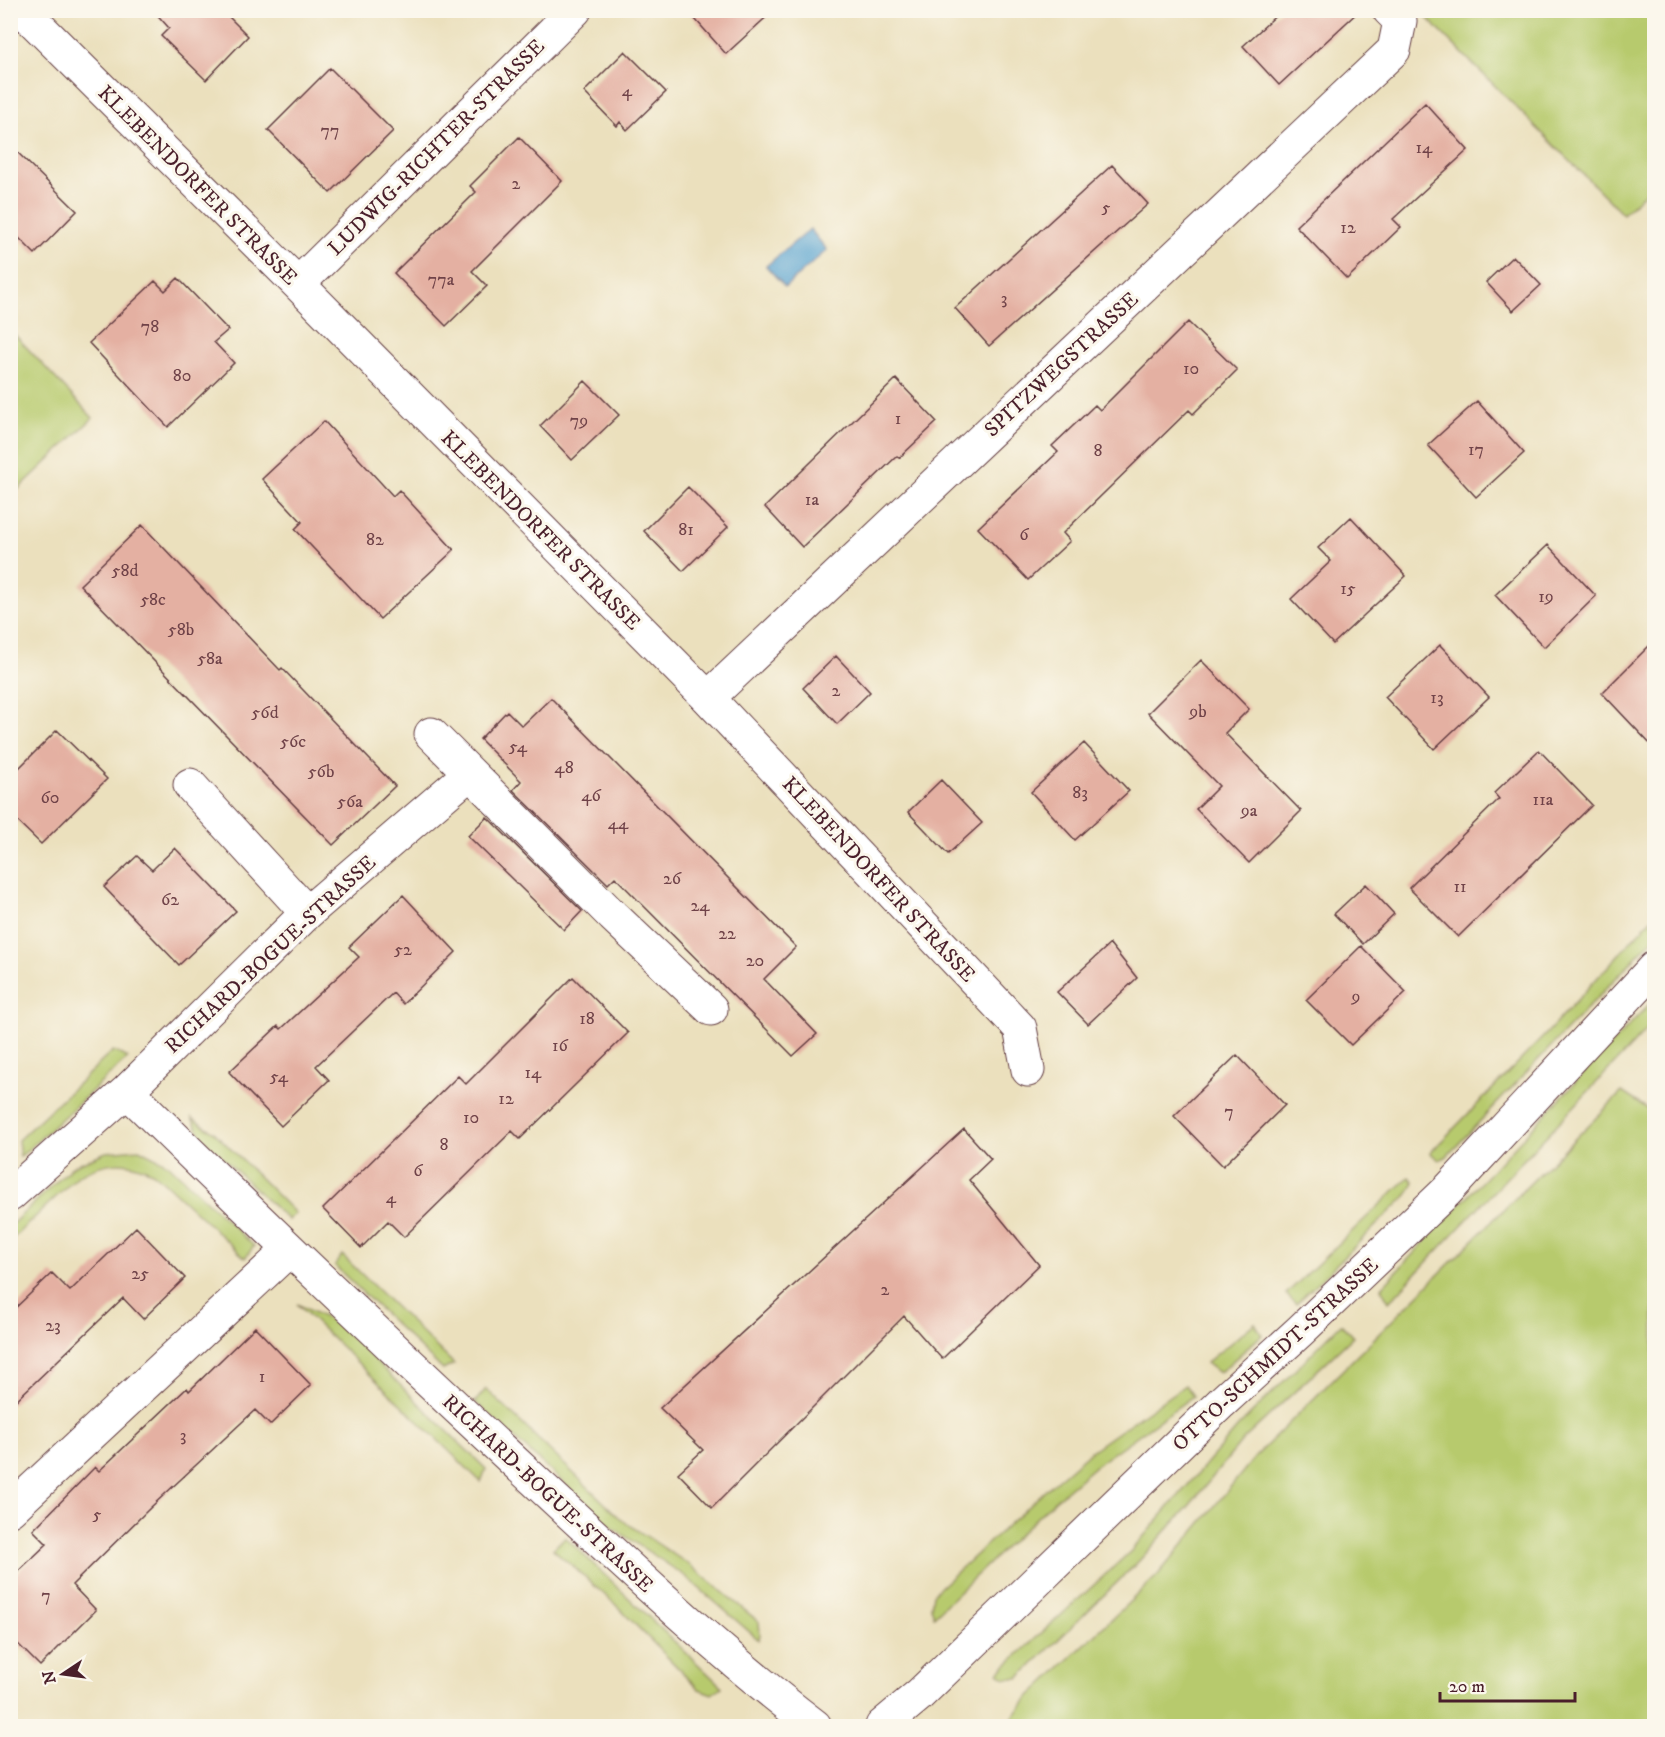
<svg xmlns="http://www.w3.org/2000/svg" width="1665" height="1737" font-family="'IM FELL DW Pica',serif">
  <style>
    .green { fill: #b7ca6d; stroke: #80744c; stroke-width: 1.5 }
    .water { fill: #57a2cf; stroke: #50607d; stroke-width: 1.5 }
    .building { fill: #e4b0a2 }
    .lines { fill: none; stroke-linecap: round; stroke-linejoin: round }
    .minor-casing { stroke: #623c41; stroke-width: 35 }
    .minor { stroke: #fff; stroke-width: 33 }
    .labels { text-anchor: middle; stroke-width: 6; stroke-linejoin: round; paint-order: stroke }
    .number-label { font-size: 18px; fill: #704349 }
    .street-label { font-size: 21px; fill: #4a1f2b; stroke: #fbf7ec }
  </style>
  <rect width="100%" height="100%" fill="#fbf7ec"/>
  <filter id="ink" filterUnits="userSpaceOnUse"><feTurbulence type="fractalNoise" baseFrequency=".0167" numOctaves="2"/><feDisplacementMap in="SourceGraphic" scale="12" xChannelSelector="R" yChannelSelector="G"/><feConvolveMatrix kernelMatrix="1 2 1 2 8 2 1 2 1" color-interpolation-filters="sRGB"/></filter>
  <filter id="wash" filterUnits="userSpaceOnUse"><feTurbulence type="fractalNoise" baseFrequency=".008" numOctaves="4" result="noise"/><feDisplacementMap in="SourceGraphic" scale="24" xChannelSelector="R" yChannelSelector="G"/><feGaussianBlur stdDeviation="1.35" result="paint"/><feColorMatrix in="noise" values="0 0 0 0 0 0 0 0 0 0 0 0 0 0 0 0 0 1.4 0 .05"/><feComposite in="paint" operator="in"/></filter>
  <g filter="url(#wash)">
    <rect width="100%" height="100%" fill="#ebe0bd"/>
    <path class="green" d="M 1420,11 L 1654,11 L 1654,184 L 1623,214 Z
      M 15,335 L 93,418 L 11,496 L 10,339 Z
      M 1654,916 L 1654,938 L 1446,1157 L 1439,1160 L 1430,1153 L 1546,1034 Z
      M 1654,999 L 1654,1022 L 1389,1302 L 1381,1288 Z
      M 113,1051 L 128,1058 L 20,1157 L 18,1140 Z
      M 1622,1092 L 1654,1113 L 1654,1726 L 1006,1726 L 1030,1696 L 1157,1576 L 1255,1457 Z
      M 192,1118 L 213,1131 L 295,1213 L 288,1220 L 203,1139 Z
      M 139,1149 L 168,1164 L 254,1246 L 245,1258 L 154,1173 C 126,1159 107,1160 79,1175 L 11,1240 L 11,1225 L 73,1166 L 106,1152 Z
      M 1409,1177 L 1414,1182 L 1407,1195 L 1296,1304 L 1286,1294 Z
      M 342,1255 L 454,1364 L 443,1370 L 335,1266 Z
      M 297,1304 L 338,1324 L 486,1469 L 481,1482 Z
      M 1255,1323 L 1262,1335 L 1219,1373 L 1206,1363 Z
      M 1341,1324 L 1353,1337 L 1243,1440 L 1189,1506 L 1139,1561 L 1019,1678 L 1005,1678 L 998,1673 L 1131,1551 L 1238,1427 Z
      M 1185,1385 L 1193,1396 L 1095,1466 L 1054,1501 L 934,1616 L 931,1607 L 933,1594 L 1048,1488 L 1091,1451 Z
      M 486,1389 L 622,1520 L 691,1566 L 759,1622 L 760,1634 L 759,1640 L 685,1576 L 613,1528 L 475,1402 Z
      M 565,1537 L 722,1687 L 712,1694 L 699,1689 L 615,1604 L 553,1549 Z"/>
    <path class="water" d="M 810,229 L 827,250 L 785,287 L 766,266 Z"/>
    <g id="blocks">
      <path class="building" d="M 153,10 L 222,10 L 248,36 L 206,80 L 161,36 L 169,28 Z
        M 687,10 L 774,10 L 726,54 Z
        M 1282,10 L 1360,10 L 1279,85 L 1243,46 Z
        M 625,51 L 666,92 L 627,130 L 620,122 L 617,126 L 584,92 Z
        M 330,68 L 393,131 L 330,193 L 268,130 Z
        M 1425,103 L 1468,150 L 1393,219 L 1401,227 L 1347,279 L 1296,226 Z
        M 519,137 L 562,181 L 472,271 L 487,286 L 446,326 L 394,273 L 476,192 L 470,186 Z
        M 10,145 L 77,211 L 35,254 L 10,229 Z
        M 1112,165 L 1148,204 L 989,346 L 955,308 Z
        M 1513,256 L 1541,285 L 1513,311 L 1486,282 Z
        M 178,278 L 228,330 L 214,342 L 234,363 L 168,427 L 89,343 L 155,281 L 165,291 Z
        M 1188,322 L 1237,370 L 1193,414 L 1189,410 L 1063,533 L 1070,541 L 1028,580 L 978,528 L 1058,452 L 1052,446 L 1095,405 L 1100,410 Z
        M 896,379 L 937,422 L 899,458 L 897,456 L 802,547 L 765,507 Z
        M 585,381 L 619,415 L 572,460 L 540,426 Z
        M 1477,401 L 1524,453 L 1476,497 L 1428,445 Z
        M 324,421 L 393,496 L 399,490 L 454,550 L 380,619 L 295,529 L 302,522 L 262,479 Z
        M 688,487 L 728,527 L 683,571 L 644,531 Z
        M 1351,517 L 1406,576 L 1333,644 L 1291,599 L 1331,561 L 1318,548 Z
        M 142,525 L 280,670 L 282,668 L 395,786 L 333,845 L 80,585 Z
        M 1548,545 L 1596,596 L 1544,647 L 1495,595 Z
        M 1654,641 L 1654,748 L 1602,693 Z
        M 1440,645 L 1489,697 L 1434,749 L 1385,697 Z
        M 836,656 L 870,692 L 837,724 L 803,688 Z
        M 1201,660 L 1249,709 L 1225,733 L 1301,811 L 1249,863 L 1196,809 L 1219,786 L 1148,713 Z
        M 551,698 L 796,947 L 764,979 L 817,1034 L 793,1056 L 615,877 L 608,884 L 513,790 L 521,781 L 480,739 L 507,711 L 522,726 Z
        M 57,730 L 107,779 L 41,844 L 10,814 L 10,777 Z
        M 1084,743 L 1129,791 L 1075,840 L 1031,792 Z
        M 1539,750 L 1592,805 L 1458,937 L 1409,888 L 1499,799 L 1494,793 Z
        M 941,780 L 982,823 L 948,854 L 908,812 Z
        M 487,817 L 582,911 L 564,930 L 468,836 Z
        M 175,848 L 236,911 L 179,965 L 104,887 L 137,856 L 152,870 Z
        M 1366,884 L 1394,914 L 1363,944 L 1334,914 Z
        M 403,895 L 456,952 L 403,1004 L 393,993 L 316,1066 L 329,1080 L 281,1126 L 229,1072 L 278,1026 L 281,1029 L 359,957 L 349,947 Z
        M 1110,944 L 1137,978 L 1088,1024 L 1057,992 Z
        M 1361,946 L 1406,992 L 1351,1045 L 1306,1000 Z
        M 573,977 L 628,1033 L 520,1139 L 512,1131 L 404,1237 L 388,1221 L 361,1248 L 323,1209 L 458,1076 L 466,1084 Z
        M 1237,1055 L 1285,1105 L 1223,1166 L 1174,1116 Z
        M 964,1129 L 991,1159 L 969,1180 L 1039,1265 L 942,1359 L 904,1316 L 712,1508 L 678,1473 L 703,1450 L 660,1408 Z
        M 136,1227 L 185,1278 L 143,1319 L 123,1298 L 10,1406 L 10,1313 L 52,1273 L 70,1291 Z
        M 255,1327 L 311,1385 L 270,1425 L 255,1410 L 150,1508 L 72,1585 L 96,1610 L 40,1666 L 10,1636 L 10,1579 L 47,1544 L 33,1530 L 95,1467 L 99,1471 L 187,1388 L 189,1391 Z"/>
    </g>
  </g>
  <g filter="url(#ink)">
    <use href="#blocks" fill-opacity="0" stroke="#623c41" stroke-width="1.5"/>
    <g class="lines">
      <defs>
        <path id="minor" d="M 22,10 L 298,284 L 708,698 L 1020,1028 L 1028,1070
          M 298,284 L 575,10
          M 708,698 L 1394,50 L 1400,21 L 1389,10
          M 431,734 L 613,916 L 711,1009
          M 190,785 L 307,913
          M 127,1091 C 260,1222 395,1351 532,1478 C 624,1563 715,1650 815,1726
          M 10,1195 L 127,1091 L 307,913 L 470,773
          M 10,1510 L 289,1250
          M 882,1726 L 919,1695 L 1221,1403 L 1300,1331 L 1447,1191 L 1654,968"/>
      </defs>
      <use href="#minor" class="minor-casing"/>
      <use href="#minor" class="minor"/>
    </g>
  </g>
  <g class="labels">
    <g class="number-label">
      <text x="627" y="96">4</text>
      <text x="330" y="136">77</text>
      <text x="1424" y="153">14</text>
      <text x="516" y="189">2</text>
      <text x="1106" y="213">5</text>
      <text x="1348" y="233">12</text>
      <text x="441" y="285">77a</text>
      <text x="1004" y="304">3</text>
      <text x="150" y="332">78</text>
      <text x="1191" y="374">10</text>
      <text x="182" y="381">80</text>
      <text x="898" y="424">1</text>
      <text x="579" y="426">79</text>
      <text x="1476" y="455">17</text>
      <text x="1098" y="456">8</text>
      <text x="812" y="505">1a</text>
      <text x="686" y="535">81</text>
      <text x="1024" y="540">6</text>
      <text x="375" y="545">82</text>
      <text x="125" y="576">58d</text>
      <text x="1348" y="594">15</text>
      <text x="1546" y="602">19</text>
      <text x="153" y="605">58c</text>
      <text x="181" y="635">58b</text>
      <text x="210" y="664">58a</text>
      <text x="836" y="696">2</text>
      <text x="1437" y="703">13</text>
      <text x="1198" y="717">9b</text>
      <text x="265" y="718">56d</text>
      <text x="293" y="747">56c</text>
      <text x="518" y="752">54</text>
      <text x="564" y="773">48</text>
      <text x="321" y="777">56b</text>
      <text x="1080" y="798">83</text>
      <text x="591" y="801">46</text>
      <text x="50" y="803">60</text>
      <text x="1543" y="805">11a</text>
      <text x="350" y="807">56a</text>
      <text x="1249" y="816">9a</text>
      <text x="618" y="829">44</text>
      <text x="672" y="884">26</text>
      <text x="1460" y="892">11</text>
      <text x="170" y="905">62</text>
      <text x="700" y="911">24</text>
      <text x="727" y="939">22</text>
      <text x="403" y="955">52</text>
      <text x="755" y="966">20</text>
      <text x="1356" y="1002">9</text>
      <text x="587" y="1024">18</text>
      <text x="560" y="1051">16</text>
      <text x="533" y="1078">14</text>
      <text x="279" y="1082">54</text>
      <text x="506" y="1104">12</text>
      <text x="1229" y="1117">7</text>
      <text x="471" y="1123">10</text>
      <text x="444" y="1150">8</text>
      <text x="418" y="1176">6</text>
      <text x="391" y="1203">4</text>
      <text x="140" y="1279">25</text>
      <text x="885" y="1295">2</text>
      <text x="53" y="1331">23</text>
      <text x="262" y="1382">1</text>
      <text x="183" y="1441">3</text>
      <text x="97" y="1520">5</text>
      <text x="46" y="1601">7</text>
    </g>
    <g class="street-label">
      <text transform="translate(436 147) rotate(-45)" y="7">LUDWIG-RICHTER-STRASSE</text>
      <text transform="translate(198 185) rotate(45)" y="7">KLEBENDORFER STRASSE</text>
      <text transform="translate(1061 364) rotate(-43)" y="7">SPITZWEGSTRASSE</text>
      <text transform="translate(541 530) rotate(45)" y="7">KLEBENDORFER STRASSE</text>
      <text transform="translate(879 879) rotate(47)" y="7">KLEBENDORFER STRASSE</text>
      <text transform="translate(270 954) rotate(-43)" y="7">RICHARD-BOGUE-STRASSE</text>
      <text transform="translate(1275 1354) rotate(-43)" y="7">OTTO-SCHMIDT-STRASSE</text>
      <text transform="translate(548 1493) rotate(43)" y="7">RICHARD-BOGUE-STRASSE</text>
    </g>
  </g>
  <rect width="1665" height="1737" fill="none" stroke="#fbf7ec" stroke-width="36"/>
  <g transform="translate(63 1674) rotate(257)" stroke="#fbf7ec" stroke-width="4.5" paint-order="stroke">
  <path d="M0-4.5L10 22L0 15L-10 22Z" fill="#4a1f2b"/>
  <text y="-9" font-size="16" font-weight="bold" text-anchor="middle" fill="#4a1f2b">N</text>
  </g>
  <path d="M1440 1692v9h135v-9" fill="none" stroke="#4a1f2b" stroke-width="3"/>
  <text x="1449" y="1692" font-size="18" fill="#4a1f2b" stroke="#fbf7ec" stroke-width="4.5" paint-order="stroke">20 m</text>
</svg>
